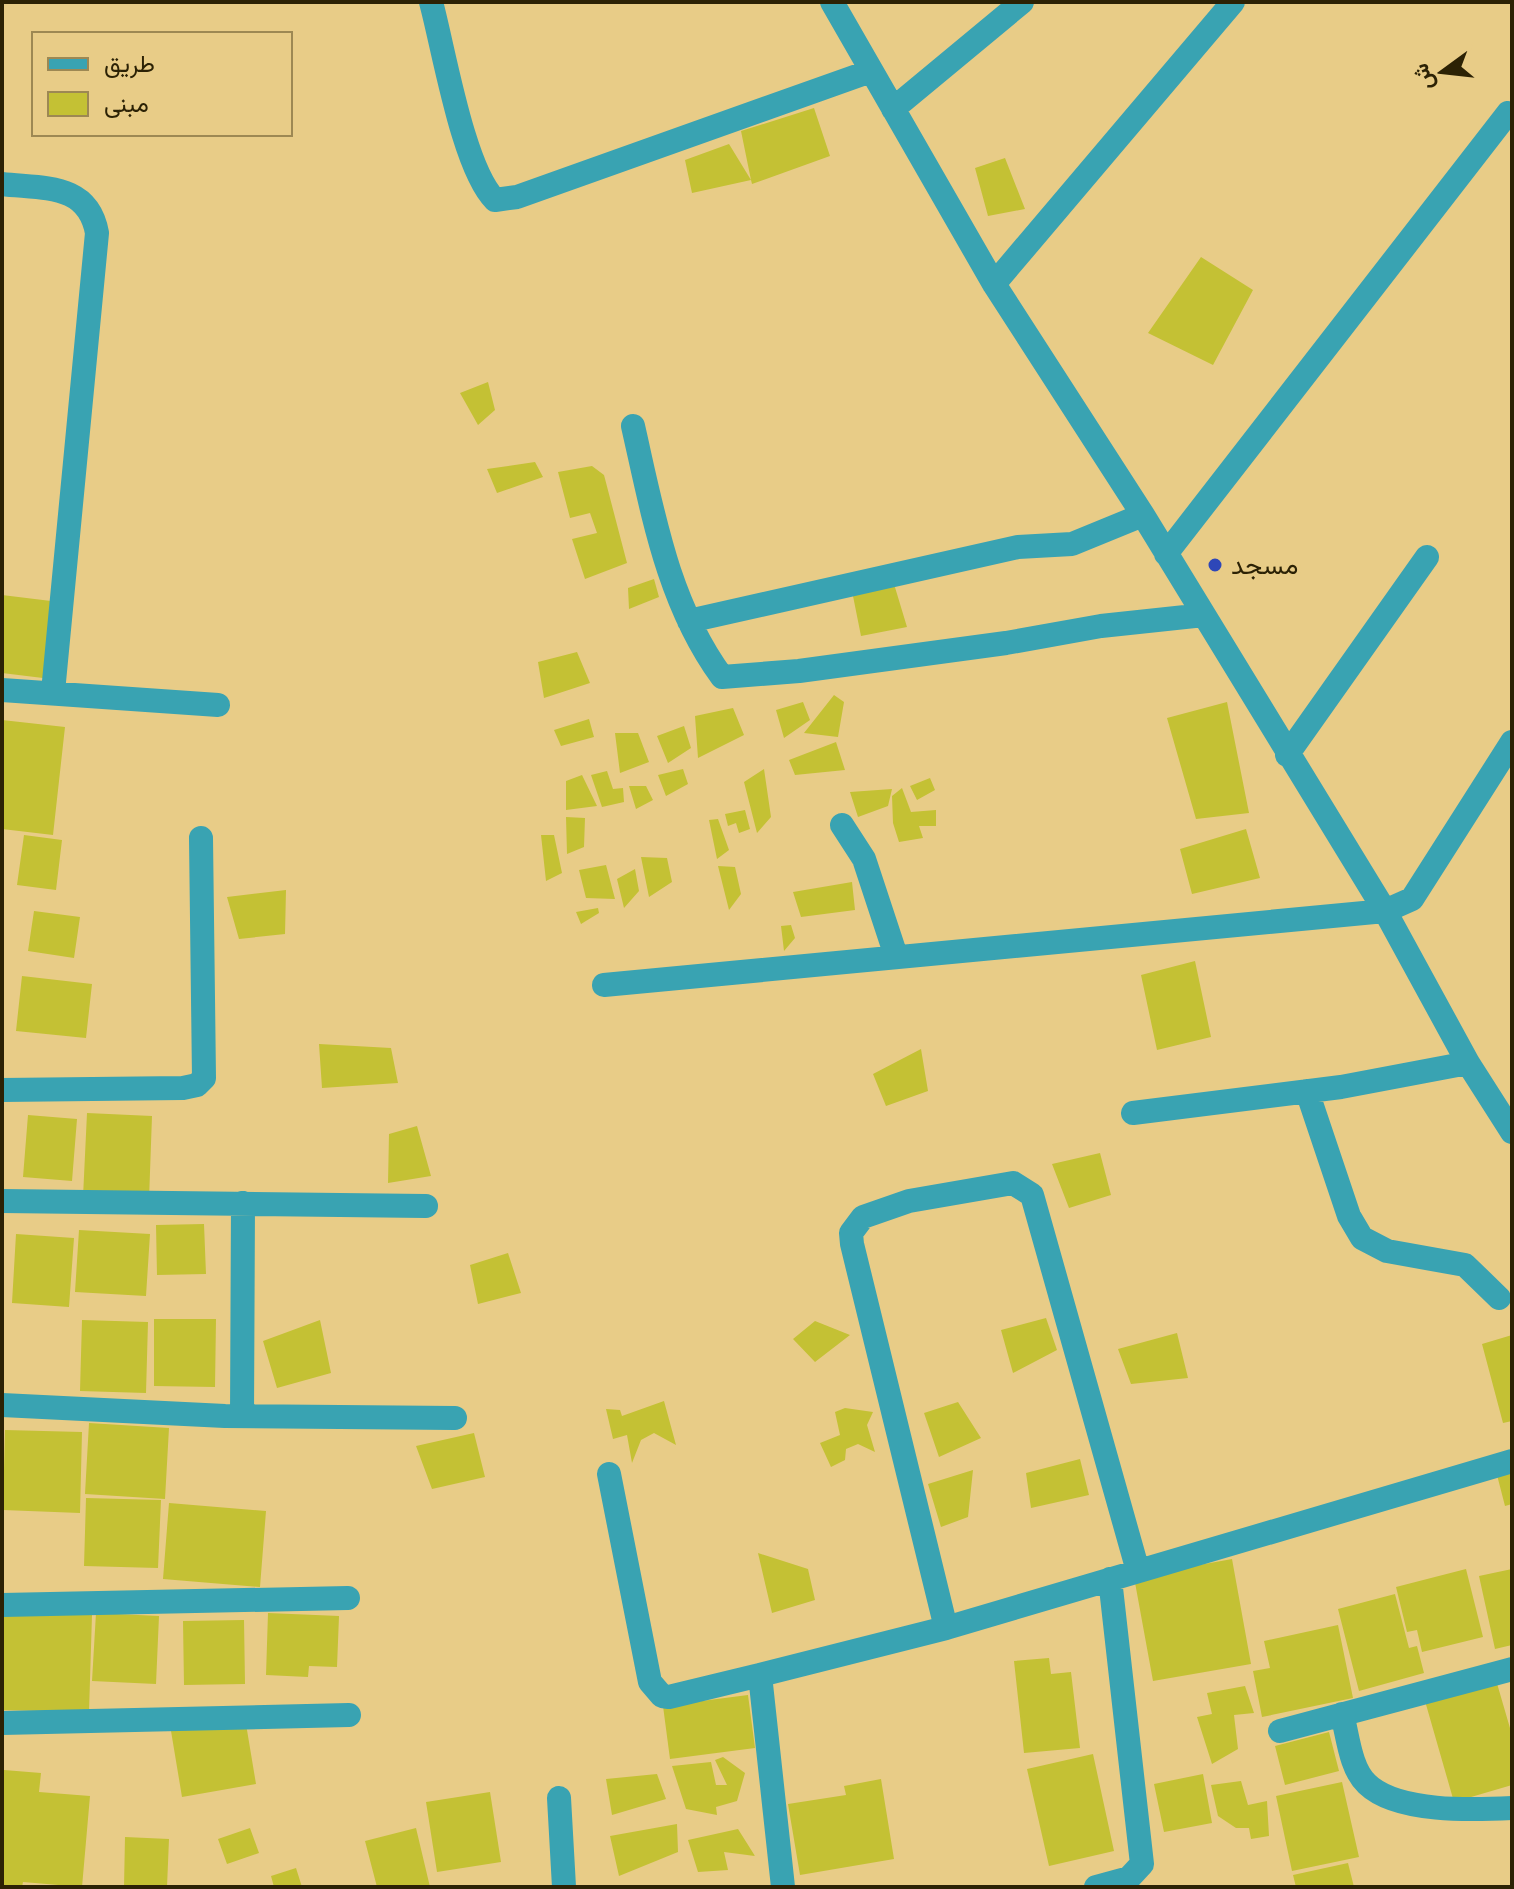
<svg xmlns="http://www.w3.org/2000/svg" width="1514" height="1889" font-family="'IBM Plex Sans',Vazirmatn,sans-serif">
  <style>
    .building { fill: #c4c134 }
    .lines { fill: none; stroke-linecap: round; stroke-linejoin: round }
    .minor { stroke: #39a3b2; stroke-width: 24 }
    .poi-dot { fill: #2e47b8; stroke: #e8cc87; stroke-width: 3 }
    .labels { text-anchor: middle; stroke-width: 8; stroke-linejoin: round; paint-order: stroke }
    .poi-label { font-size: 26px; fill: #2c2205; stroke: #e8cc87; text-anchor: start }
  </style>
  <rect width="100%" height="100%" fill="#e8cc87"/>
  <path class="building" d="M 814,108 L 830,156 L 752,184 L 751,180 L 692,193 L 685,160 L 729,144 L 751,180 L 741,131 Z
    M 1005,158 L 1025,209 L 988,216 L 975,168 Z
    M 1201,257 L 1253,290 L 1213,365 L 1148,333 Z
    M 488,382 L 495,410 L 478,425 L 460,393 Z
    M 535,462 L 543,477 L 497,493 L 487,469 Z
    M 592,466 L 604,475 L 627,563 L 585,579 L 572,539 L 597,533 L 590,513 L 570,518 L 558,472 Z
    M 654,579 L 659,597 L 629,609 L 628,588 Z
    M 894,584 L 907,627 L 861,636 L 853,596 Z
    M 2,595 L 51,601 L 43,678 L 2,673 Z
    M 577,652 L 590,683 L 544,698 L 538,662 Z
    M 834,695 L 844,702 L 838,737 L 804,733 Z
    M 803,702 L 810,720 L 784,738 L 776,710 Z
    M 1227,702 L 1249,813 L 1196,819 L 1167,718 Z
    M 733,708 L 744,735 L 698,758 L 695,716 Z
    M 589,719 L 594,737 L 561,746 L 554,730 Z
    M 2,720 L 65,727 L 53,835 L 2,829 Z
    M 684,726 L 691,748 L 668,763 L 657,736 Z
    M 615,733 L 638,733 L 649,762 L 620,773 Z
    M 836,742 L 845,770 L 795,775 L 789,760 Z
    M 683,769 L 688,784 L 666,796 L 658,775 Z
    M 764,769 L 771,817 L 757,833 L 744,782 Z
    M 607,771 L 613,789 L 623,788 L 624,802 L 602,807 L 591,775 Z
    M 582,775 L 597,806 L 566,810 L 566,781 Z
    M 930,778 L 935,790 L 917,800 L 910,786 Z
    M 629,786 L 646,786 L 653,800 L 636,809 Z
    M 902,788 L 911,812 L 936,810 L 936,826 L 919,826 L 923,838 L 899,842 L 893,823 L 892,796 Z
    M 892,789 L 888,806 L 858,817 L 850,792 Z
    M 745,810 L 750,829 L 739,833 L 736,823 L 728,826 L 725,814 Z
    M 566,817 L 585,818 L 584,847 L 567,854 Z
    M 718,819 L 729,850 L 717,859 L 709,820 Z
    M 1246,829 L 1260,878 L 1192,894 L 1180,849 Z
    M 24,835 L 62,840 L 56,890 L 17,885 Z
    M 541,835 L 554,835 L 562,873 L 546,881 Z
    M 641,857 L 667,858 L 672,882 L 649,897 Z
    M 606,865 L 615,899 L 586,898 L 579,870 Z
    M 718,866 L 735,867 L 741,894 L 729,910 Z
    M 635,869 L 639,891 L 624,908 L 617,879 Z
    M 852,882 L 855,910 L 801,917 L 793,892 Z
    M 286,890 L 285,934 L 239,939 L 227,897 Z
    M 598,908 L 599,913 L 581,924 L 576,912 Z
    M 34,911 L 80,917 L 74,958 L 28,951 Z
    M 791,925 L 795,938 L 784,951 L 781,926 Z
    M 1195,961 L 1211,1037 L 1157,1050 L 1141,975 Z
    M 22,976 L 92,984 L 86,1038 L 16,1031 Z
    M 319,1044 L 391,1048 L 398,1083 L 322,1088 Z
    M 921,1049 L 928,1091 L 886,1106 L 873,1074 Z
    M 87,1113 L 152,1116 L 149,1200 L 83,1197 Z
    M 28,1115 L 77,1119 L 72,1181 L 23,1177 Z
    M 417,1126 L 431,1176 L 388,1183 L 389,1134 Z
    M 1100,1153 L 1111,1195 L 1069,1208 L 1052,1164 Z
    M 204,1224 L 206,1274 L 157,1275 L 156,1225 Z
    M 79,1230 L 150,1234 L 146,1296 L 75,1292 Z
    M 16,1234 L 74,1238 L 69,1307 L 12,1303 Z
    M 508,1253 L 521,1293 L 478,1304 L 470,1265 Z
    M 1046,1318 L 1057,1350 L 1013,1373 L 1001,1330 Z
    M 154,1319 L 216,1319 L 215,1387 L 154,1386 Z
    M 82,1320 L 148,1322 L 146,1393 L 80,1391 Z
    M 320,1320 L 331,1373 L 277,1388 L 263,1341 Z
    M 815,1321 L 850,1335 L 815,1362 L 793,1339 Z
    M 1177,1333 L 1188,1378 L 1131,1384 L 1118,1349 Z
    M 1512,1335 L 1512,1421 L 1503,1423 L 1482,1344 Z
    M 664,1401 L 676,1445 L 654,1433 L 641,1440 L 632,1463 L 627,1435 L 613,1439 L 606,1409 L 620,1410 L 622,1416 Z
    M 958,1402 L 981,1438 L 939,1457 L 924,1413 Z
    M 845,1408 L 873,1412 L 867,1425 L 875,1452 L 858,1444 L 846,1449 L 845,1460 L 831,1467 L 820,1443 L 840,1435 L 835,1412 Z
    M 89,1423 L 169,1428 L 165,1499 L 85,1494 Z
    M 5,1430 L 82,1432 L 80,1513 L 3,1510 Z
    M 474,1433 L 485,1477 L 432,1489 L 416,1446 Z
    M 1080,1459 L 1089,1495 L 1031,1508 L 1026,1473 Z
    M 973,1470 L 968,1517 L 941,1527 L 928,1484 Z
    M 1512,1471 L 1512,1504 L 1505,1506 L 1497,1475 Z
    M 86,1498 L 161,1500 L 158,1568 L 84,1566 Z
    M 169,1503 L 266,1511 L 260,1587 L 163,1579 Z
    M 758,1553 L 808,1569 L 815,1600 L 772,1613 Z
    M 1232,1559 L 1251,1664 L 1153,1681 L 1134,1577 Z
    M 1466,1569 L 1483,1637 L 1422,1652 L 1417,1630 L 1407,1632 L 1396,1587 Z
    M 1512,1569 L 1512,1645 L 1495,1649 L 1479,1576 Z
    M 1395,1594 L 1409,1648 L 1417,1646 L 1424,1673 L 1359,1691 L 1338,1609 Z
    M 2,1612 L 92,1615 L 89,1712 L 2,1710 Z
    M 96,1613 L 159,1616 L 156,1684 L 92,1681 Z
    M 268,1613 L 339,1616 L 337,1667 L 309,1666 L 308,1677 L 266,1675 Z
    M 244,1620 L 245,1684 L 184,1685 L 183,1621 Z
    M 1338,1625 L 1353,1698 L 1262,1717 L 1253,1671 L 1270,1668 L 1264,1641 Z
    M 1049,1658 L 1051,1674 L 1071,1672 L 1080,1748 L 1024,1753 L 1014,1661 Z
    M 1496,1680 L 1512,1735 L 1512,1785 L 1454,1802 L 1425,1701 Z
    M 1245,1686 L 1254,1713 L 1234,1715 L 1238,1749 L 1212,1764 L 1197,1717 L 1212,1714 L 1207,1693 Z
    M 748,1695 L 755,1748 L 670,1759 L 663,1706 Z
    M 244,1712 L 256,1784 L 182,1797 L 170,1725 Z
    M 1329,1732 L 1339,1771 L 1285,1785 L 1275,1746 Z
    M 1093,1754 L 1114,1851 L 1049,1866 L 1027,1769 Z
    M 723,1757 L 745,1773 L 737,1801 L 716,1807 L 717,1815 L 686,1809 L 672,1766 L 711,1762 L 716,1785 L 727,1785 L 715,1760 Z
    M 4,1770 L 41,1773 L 39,1792 L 90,1796 L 82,1887 L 23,1882 L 22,1887 L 2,1887 Z
    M 657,1774 L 666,1799 L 612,1815 L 606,1779 Z
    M 1203,1774 L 1212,1823 L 1164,1832 L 1154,1784 Z
    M 881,1779 L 894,1859 L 800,1875 L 788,1804 L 846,1795 L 844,1786 Z
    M 1241,1781 L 1248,1805 L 1267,1801 L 1269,1836 L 1251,1839 L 1249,1828 L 1236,1828 L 1218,1816 L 1211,1785 Z
    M 1342,1782 L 1359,1857 L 1292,1871 L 1276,1796 Z
    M 490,1792 L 501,1862 L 437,1872 L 426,1802 Z
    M 677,1824 L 678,1852 L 619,1876 L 610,1836 Z
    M 250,1828 L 259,1853 L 227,1864 L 218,1839 Z
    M 416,1828 L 430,1887 L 377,1887 L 365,1841 Z
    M 738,1829 L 755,1856 L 724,1852 L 728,1870 L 698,1872 L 688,1840 Z
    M 125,1837 L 169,1839 L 167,1887 L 124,1887 Z
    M 1348,1863 L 1354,1887 L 1296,1887 L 1293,1875 Z
    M 296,1868 L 302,1887 L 274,1887 L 271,1876 Z"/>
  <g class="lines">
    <path class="minor" d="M 431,2 C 444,50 463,168 495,200 L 517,197 L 871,71
      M 832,2 L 994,284 L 1143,515 L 1385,911 L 1468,1063 L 1512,1132
      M 893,109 L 1022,2
      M 2,184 C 44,189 88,183 97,233 L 53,692
      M 994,284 L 1233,2
      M 633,426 C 653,514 668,603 722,677 L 799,671 L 1006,643 L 1101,626 L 1204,615
      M 1166,554 L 1508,113
      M 689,621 L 1018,547 L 1072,544 L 1143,515
      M 2,690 L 218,705
      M 1287,755 L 1427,557
      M 842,825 L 864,859 L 896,956
      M 604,985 L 1385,911 L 1412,899 L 1512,742
      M 2,1090 L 183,1088 L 197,1085 L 204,1078 L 201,838
      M 1307,1091 L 1349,1216 L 1362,1238 L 1387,1251 L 1465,1265 L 1499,1298
      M 1133,1113 L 1341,1087 L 1468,1063
      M 2,1201 L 426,1206
      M 2,1405 L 225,1416 L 455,1418
      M 242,1416 L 243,1203
      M 609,1474 L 650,1682 L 662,1696 L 669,1697 L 760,1675
      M 2,1605 L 348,1598
      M 946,1628 L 852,1244 L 851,1233 L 863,1217 L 909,1201 L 1013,1183 L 1032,1195 L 1138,1571
      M 1342,1714 C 1348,1736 1350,1768 1367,1784 C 1397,1813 1473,1810 1512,1808
      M 2,1723 L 349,1715
      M 1280,1731 L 1512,1669
      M 559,1798 L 564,1887
      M 783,1887 L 760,1675 L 946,1628 L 1512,1461
      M 1096,1887 L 1129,1878 L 1142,1864 L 1110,1579"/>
  </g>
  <circle class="poi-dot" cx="1215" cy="565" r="8"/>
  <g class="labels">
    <g class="poi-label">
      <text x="1231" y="574">مسجد</text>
    </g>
  </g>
  <rect width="1514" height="1889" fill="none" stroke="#2c2205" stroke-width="8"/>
  <rect x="32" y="32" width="260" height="104" fill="#e8cc87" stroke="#9d8853" stroke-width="2"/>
  <rect x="48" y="58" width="40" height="12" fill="#39a3b2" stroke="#9d8853" stroke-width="2"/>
  <text x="104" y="72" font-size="24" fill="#2c2205">طريق</text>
  <rect x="48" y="92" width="40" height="24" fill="#c4c134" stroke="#9d8853" stroke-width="2"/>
  <text x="104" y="112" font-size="24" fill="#2c2205">مبنى</text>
  <g transform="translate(1442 72) rotate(255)" stroke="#e8cc87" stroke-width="6" paint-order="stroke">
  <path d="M0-6L14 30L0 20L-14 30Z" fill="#2c2205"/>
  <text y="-12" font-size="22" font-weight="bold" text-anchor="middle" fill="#2c2205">ش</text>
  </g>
</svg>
